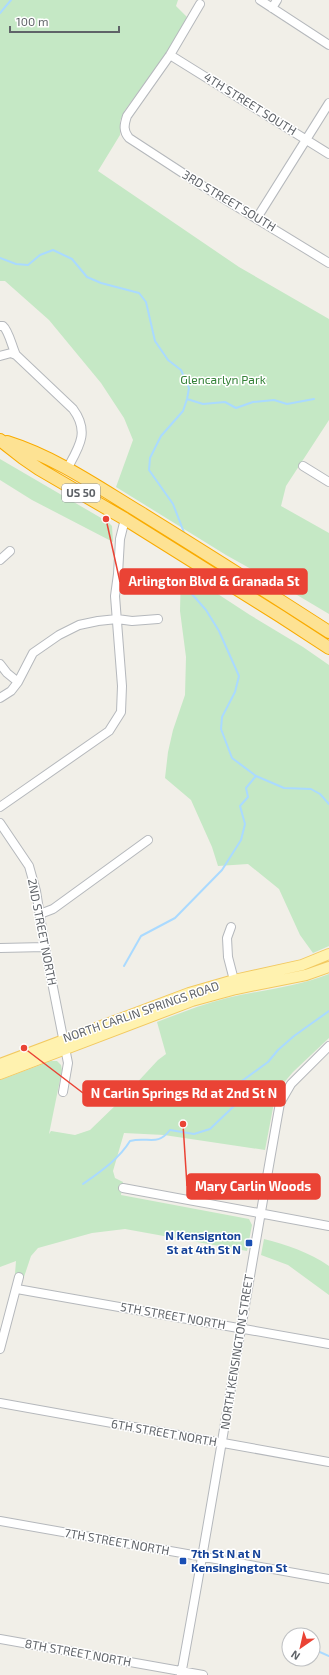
<svg xmlns="http://www.w3.org/2000/svg" width="329" height="1675" font-family="'Exo 2',sans-serif">
  <style>
    .green { fill: #c5e8c5 }
    .lines { fill: none; stroke-linecap: round; stroke-linejoin: round }
    .stream { stroke: #aadaff; stroke-width: 2 }
    .minor-casing { stroke: #b5b8bc; stroke-width: 10 }
    .major-casing { stroke: #f2c960; stroke-width: 12 }
    .highway-casing { stroke: #f9ab00; stroke-width: 14 }
    .minor { stroke: #fff; stroke-width: 8 }
    .major { stroke: #fff2af; stroke-width: 10 }
    .highway { stroke: #fde293; stroke-width: 12 }
    .transit-dot { fill: #1a4fb4; stroke: #fff; stroke-width: 1.5 }
    .labels { text-anchor: middle; stroke-width: 3; stroke-linejoin: round; paint-order: stroke }
    .shield { fill: #fff; stroke: #8f9295; stroke-width: 1 }
    .shield-label { font-size: 11px; font-weight: bold; fill: #5f6368 }
    .street-label { font-size: 12px; fill: #5f6368; stroke: #fff }
    .park-label { font-size: 12px; fill: #348238; stroke: #fff }
    .transit-label { font-size: 12px; font-weight: bold; fill: #164399; stroke: #fff; text-anchor: end }
    .leader { fill: none; stroke: #ea4335; stroke-width: 1.5 }
    .callout-dot { fill: #ea4335; stroke: #fff; stroke-width: 1.5 }
    .callout { fill: #ea4335; stroke: #ea4335; stroke-width: 1.5 }
    .callout-label { font-size: 13px; text-anchor: middle; font-weight: bold; fill: #fff }
  </style>
  <rect width="100%" height="100%" fill="#f1efe8"/>
  <path class="green" d="M 0,0 L 178,0 L 176,6 L 187,17 L 167,52 L 125,110 L 120,121 L 120,135 L 98,171 L 239,267 L 329,319 L 329,420 L 286,486 L 281,506 L 329,533 L 329,614 L 287,589 L 226,555 L 116,487 L 133,440 L 124,418 L 101,383 L 49,320 L 5,281 L 0,281 Z
    M 0,459 L 108,522 L 112,526 L 113,542 L 32,500 L 0,480 Z
    M 181,570 L 250,615 L 303,647 L 329,665 L 329,946 L 313,953 L 300,935 L 279,889 L 248,864 L 218,866 L 212,847 L 191,800 L 165,778 L 168,752 L 173,730 L 185,695 L 186,657 L 180,611 Z
    M 329,974 L 329,1038 L 293,1072 L 276,1092 L 265,1150 L 164,1135 L 124,1133 L 113,1171 L 115,1178 L 123,1182 L 121,1195 L 249,1219 L 252,1225 L 247,1251 L 125,1229 L 92,1233 L 38,1248 L 31,1256 L 24,1277 L 15,1274 L 16,1261 L 0,1267 L 0,1080 L 51,1061 L 57,1061 L 61,1065 L 62,1070 L 49,1134 L 51,1131 L 75,1135 L 90,1130 L 119,1102 L 158,1060 L 166,1054 L 157,1022 C 180,1013 203,1004 227,998 C 261,990 297,987 329,974 Z
    M 264,1239 C 287,1245 309,1252 329,1266 L 329,1295 L 288,1265 L 261,1255 Z"/>
  <g class="lines">
    <path class="stream" d="M 0,13 L 11,0
      M 0,258 L 16,264 L 28,265 L 40,255 L 53,250 L 72,259 L 87,277 L 101,283 L 139,293 L 146,302 L 155,341 L 168,360 L 181,370 L 189,388 L 187,399 L 183,411 L 161,436 L 150,458 L 149,470 L 173,504 L 185,535
      M 187,399 L 203,404 L 225,402 L 236,408 L 253,402 L 274,400 L 287,404 L 314,399
      M 191,565 L 188,587 L 191,593 L 206,610 L 219,631 L 239,676 L 235,692 L 222,717 L 221,729 L 232,758 L 256,776 L 284,788 L 311,789 L 320,794 L 329,804
      M 124,966 L 141,936 L 175,918 L 222,870 L 241,840 L 245,824 L 240,806 L 248,797 L 246,788 L 256,776
      M 83,1184 C 100,1172 119,1159 130,1141 C 148,1136 157,1147 170,1130 L 194,1134 L 210,1129 L 234,1106 L 235,1086 L 268,1062 L 278,1050 L 294,1036 L 329,1011
      M 290,1633 L 293,1635
      M 313,1649 L 329,1656"/>
    <defs>
      <path id="minor" d="M 260,0 L 329,45
        M 200,4 L 170,55 L 127,116 C 124,125 123,131 129,138 L 198,183 L 329,263
        M 272,8 L 277,0
        M 170,55 L 329,154
        M 257,218 L 329,103
        M 0,326 L 3,326 C 9,331 12,347 16,355
        M 0,356 L 11,353 L 16,355 L 73,409 C 90,432 79,447 67,469
        M 303,466 L 329,482
        M 0,560 L 10,551
        M 0,664 L 7,673 L 18,682
        M 0,698 L 11,691 L 18,682 L 33,653 L 59,635 L 79,625 L 98,621 L 117,619 L 132,621 L 158,619
        M 0,807 L 109,731 L 121,712 L 122,686 L 115,596 L 118,574 L 120,539 L 125,519
        M 0,823 L 29,866 L 36,891 L 45,947 L 68,1063 L 63,1092
        M 40,914 L 53,909 L 148,840
        M 231,927 L 227,938 L 228,957 L 235,984
        M 0,948 L 45,947
        M 123,1188 L 329,1226
        M 17,1289 L 329,1344
        M 0,1349 L 19,1277
        M 0,1403 L 329,1462
        M 0,1521 L 329,1579
        M 0,1639 L 203,1675
        M 181,1675 C 216,1485 246,1293 280,1103 L 291,1084 L 329,1046"/>
      <path id="major" d="M 0,1064 L 189,993 L 234,980 L 302,965 L 329,954
        M 0,1074 L 192,1001 L 236,989 L 306,975 L 329,967"/>
      <path id="highway" d="M 0,440 L 23,458 L 39,469 L 125,519 L 280,616 L 329,648
        M 7,442 C 55,457 98,487 141,513 C 204,552 267,592 329,632"/>
    </defs>
    <use href="#minor" class="minor-casing"/>
    <use href="#major" class="major-casing"/>
    <use href="#highway" class="highway-casing"/>
    <use href="#minor" class="minor"/>
    <use href="#major" class="major"/>
    <use href="#highway" class="highway"/>
  </g>
  <g class="transit-dot">
    <rect x="245" y="1239" width="8" height="8" rx="2"/>
    <rect x="179" y="1557" width="8" height="8" rx="2"/>
  </g>
  <g class="labels">
    <rect class="shield" x="62" y="484" width="38" height="18" rx="3"/>
    <g class="shield-label">
      <text x="81" y="497">US 50</text>
    </g>
    <g class="street-label">
      <text transform="translate(250 104) rotate(32)" y="4">4TH STREET SOUTH</text>
      <text transform="translate(229 201) rotate(31)" y="4">3RD STREET SOUTH</text>
      <text transform="translate(42 932) rotate(79)" y="4">2ND STREET NORTH</text>
      <text transform="translate(141 1012) rotate(-19)" y="4">NORTH CARLIN SPRINGS ROAD</text>
      <text transform="translate(173 1316) rotate(10)" y="4">5TH STREET NORTH</text>
      <text transform="translate(237 1352) rotate(-81)" y="4">NORTH KENSINGTON STREET</text>
      <text transform="translate(164 1433) rotate(10)" y="4">6TH STREET NORTH</text>
      <text transform="translate(117 1542) rotate(10)" y="4">7TH STREET NORTH</text>
      <text transform="translate(78 1653) rotate(10)" y="4">8TH STREET NORTH</text>
    </g>
    <g class="park-label">
      <text x="223" y="384">Glencarlyn Park</text>
    </g>
    <g class="transit-label">
      <text x="241" y="1240">N Kensignton<tspan x="241" dy="14">St at 4th St N</tspan></text>
      <text x="191" y="1558" text-anchor="start">7th St N at N<tspan x="191" dy="14">Kensingington St</tspan></text>
    </g>
  </g>
  <path class="leader" d="M106 519L120 582M24 1048L83 1093M183 1124L187 1186"/>
  <g class="callout-dot">
    <circle cx="106" cy="519" r="4"/>
    <circle cx="24" cy="1048" r="4"/>
    <circle cx="183" cy="1124" r="4"/>
  </g>
  <g class="callout">
    <rect x="120" y="569" width="187" height="25" rx="4"/>
    <rect x="83" y="1081" width="202" height="25" rx="4"/>
    <rect x="187" y="1174" width="133" height="25" rx="4"/>
  </g>
  <g class="callout-label">
    <text x="214" y="586">Arlington Blvd &amp; Granada St</text>
    <text x="184" y="1098">N Carlin Springs Rd at 2nd St N</text>
    <text x="253" y="1191">Mary Carlin Woods</text>
  </g>
  <g transform="translate(301 1647) rotate(214)"><circle r="19" fill="#ffffff" stroke="#bfc1c3"/>
  <path d="M0-3L7 15L0 10L-7 15Z" fill="#ea4335"/>
  <text y="-6" font-size="11" font-weight="bold" text-anchor="middle" fill="#5f6368">N</text>
  </g>
  <path d="M10 26v6h109v-6" fill="none" stroke="#5f6368" stroke-width="2"/>
  <text x="16" y="26" font-size="12" fill="#5f6368" stroke="#ffffff" stroke-width="3" paint-order="stroke">100 m</text>
</svg>
